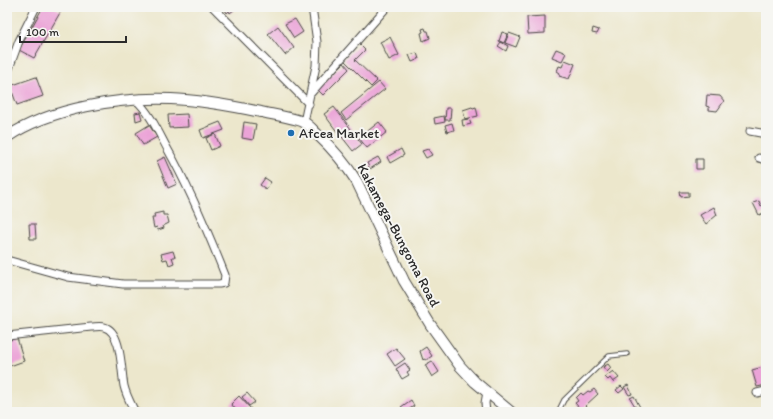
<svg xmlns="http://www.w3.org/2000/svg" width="773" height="419" font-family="Itim,sans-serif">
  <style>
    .building { fill: #eba3d7 }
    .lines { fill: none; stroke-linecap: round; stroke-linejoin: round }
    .service-casing { stroke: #484743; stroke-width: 5.5 }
    .minor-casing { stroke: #484743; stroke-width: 9 }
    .primary-casing { stroke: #484743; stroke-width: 12 }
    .service { stroke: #fff; stroke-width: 3.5 }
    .minor { stroke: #fff; stroke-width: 7 }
    .primary { stroke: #fff; stroke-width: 10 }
    .poi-dot { fill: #1f6fb2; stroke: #f6f6f2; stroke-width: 1.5 }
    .labels { text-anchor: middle; stroke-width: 4; stroke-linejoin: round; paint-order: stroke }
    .poi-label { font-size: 14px; fill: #2b2b2b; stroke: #f6f6f2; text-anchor: start }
    .street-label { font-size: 14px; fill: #2b2b2b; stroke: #f6f6f2 }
  </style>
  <rect width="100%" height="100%" fill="#f6f6f2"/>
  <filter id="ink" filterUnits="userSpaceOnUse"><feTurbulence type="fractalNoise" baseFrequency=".025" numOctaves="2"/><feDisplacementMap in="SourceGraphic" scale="8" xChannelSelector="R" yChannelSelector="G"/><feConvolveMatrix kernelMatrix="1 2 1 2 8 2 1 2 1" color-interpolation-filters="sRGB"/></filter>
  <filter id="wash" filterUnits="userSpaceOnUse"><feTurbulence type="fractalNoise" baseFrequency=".012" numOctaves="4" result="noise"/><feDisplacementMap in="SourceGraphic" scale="16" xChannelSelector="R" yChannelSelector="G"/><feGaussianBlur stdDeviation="0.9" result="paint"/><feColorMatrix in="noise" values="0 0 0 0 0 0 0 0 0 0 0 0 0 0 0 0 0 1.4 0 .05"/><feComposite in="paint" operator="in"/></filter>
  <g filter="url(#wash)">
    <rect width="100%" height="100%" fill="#ece7cc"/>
    <g id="blocks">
      <path class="building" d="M 43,7 L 54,7 L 61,11 L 34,58 L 19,50 Z
        M 225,7 L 233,7 L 235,9 L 230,13 L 229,11 L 227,13 L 224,8 Z
        M 545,16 L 545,33 L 528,34 L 527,17 Z
        M 295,19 L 303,32 L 294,38 L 285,24 Z
        M 278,26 L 294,48 L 285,55 L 268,34 Z
        M 425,28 L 426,31 L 428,31 L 430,38 L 423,41 L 421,33 L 423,32 L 422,29 Z
        M 593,28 L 599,30 L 597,34 L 592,33 Z
        M 502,32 L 508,34 L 504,43 L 499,41 Z
        M 509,33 L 520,37 L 516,47 L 505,43 Z
        M 390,37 L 399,55 L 389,60 L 380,42 Z
        M 501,42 L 508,46 L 506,51 L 498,46 Z
        M 359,44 L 365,50 L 355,60 L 377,81 L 371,87 L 344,60 Z
        M 556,49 L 566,53 L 562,61 L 552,57 Z
        M 417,53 L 419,59 L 412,62 L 409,55 Z
        M 565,60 L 575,64 L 569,79 L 559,76 L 560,73 L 557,71 L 559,66 L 562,67 Z
        M 344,63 L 349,69 L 323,95 L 317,89 Z
        M 36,77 L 43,96 L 17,105 L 10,86 Z
        M 379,82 L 385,89 L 346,120 L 341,113 Z
        M 707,95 L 720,96 L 724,101 L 717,111 L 709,110 L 709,107 L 706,106 Z
        M 334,107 L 351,129 L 341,137 L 324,114 Z
        M 472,107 L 473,108 L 476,107 L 478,116 L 465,119 L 463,110 Z
        M 446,108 L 451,108 L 450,120 L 445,120 Z
        M 140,112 L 142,119 L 136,121 L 135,113 Z
        M 187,114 L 188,127 L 169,128 L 168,115 Z
        M 444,116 L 445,122 L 435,124 L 434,118 Z
        M 469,119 L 471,124 L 463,126 L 462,120 Z
        M 220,122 L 224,130 L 203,138 L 200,130 Z
        M 244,122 L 256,124 L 253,140 L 242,138 Z
        M 379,122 L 387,132 L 367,148 L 359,138 Z
        M 452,123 L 454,130 L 447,132 L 445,125 Z
        M 149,125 L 157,137 L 143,145 L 136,133 Z
        M 351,130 L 362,144 L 353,151 L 342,137 Z
        M 215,134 L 220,146 L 211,150 L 206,138 Z
        M 401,149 L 404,155 L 390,163 L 387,157 Z
        M 428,149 L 432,155 L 426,158 L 422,151 Z
        M 165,157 L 177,184 L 168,188 L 157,161 Z
        M 378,157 L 381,162 L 370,169 L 367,163 Z
        M 696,159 L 703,159 L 703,169 L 696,169 Z
        M 265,178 L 271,182 L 266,189 L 260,185 Z
        M 680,192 L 689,192 L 689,196 L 681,197 Z
        M 759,201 L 761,206 L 764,204 L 766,207 L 766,212 L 759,215 L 753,203 Z
        M 714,207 L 717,215 L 706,224 L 700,215 Z
        M 163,212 L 163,215 L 167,215 L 169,223 L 163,226 L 164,228 L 158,230 L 157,227 L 154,228 L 152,218 L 155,218 L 154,214 Z
        M 29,224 L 35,224 L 36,239 L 30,239 Z
        M 173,251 L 175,257 L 172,257 L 174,263 L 169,265 L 167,259 L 163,260 L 161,254 Z
        M 17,338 L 24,361 L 10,366 L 7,355 L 7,341 Z
        M 426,347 L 432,356 L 426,360 L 424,359 L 423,360 L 420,351 Z
        M 396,348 L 405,359 L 395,366 L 387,354 Z
        M 432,361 L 439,372 L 432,377 L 425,365 Z
        M 405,363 L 410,370 L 407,372 L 409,375 L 402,379 L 396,369 Z
        M 608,364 L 611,368 L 607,372 L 603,367 Z
        M 763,367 L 765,376 L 766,376 L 766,385 L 757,387 L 752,370 Z
        M 613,371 L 619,378 L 613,382 L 610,378 L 608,380 L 605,377 Z
        M 628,385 L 632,394 L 629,395 L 624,387 Z
        M 621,386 L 624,389 L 619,393 L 616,390 Z
        M 594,389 L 598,394 L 585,406 L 587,408 L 583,412 L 575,403 L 578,401 L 576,398 L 581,393 L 583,395 L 588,391 L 590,392 Z
        M 247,393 L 255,402 L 249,406 L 242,397 Z
        M 239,396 L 251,409 L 248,412 L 243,412 L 241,410 L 238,412 L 231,404 Z
        M 634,396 L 641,409 L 638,411 L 630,398 Z
        M 411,400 L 414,406 L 405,412 L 401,407 Z"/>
    </g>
  </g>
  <g filter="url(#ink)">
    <use href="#blocks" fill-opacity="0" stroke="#484743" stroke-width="1"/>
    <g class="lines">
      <defs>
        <path id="service" d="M 558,412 L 564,400 L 609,356 L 627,354"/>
        <path id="minor" d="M 213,7 L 309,104
          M 7,74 L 19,41 L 36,7
          M 311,93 L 387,7
          M 304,122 L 316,66 L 317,42 L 312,7
          M 750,131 L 766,134
          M 759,158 L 766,160
          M 7,260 L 68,277 L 123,284 L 219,284 L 224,283 L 225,275 C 208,232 190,189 167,148 C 158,131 150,113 136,100
          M 7,336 L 91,327 C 95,327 100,326 104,327 C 122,331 121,371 124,386 C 126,395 131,404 135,412
          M 757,393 L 766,391
          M 486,412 L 485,403 L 487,392"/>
        <path id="primary" d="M 7,137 C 50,108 120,97 171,99 C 201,100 232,106 261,112 C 269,114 300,119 305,123 C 309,125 313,130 316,133 C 332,148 346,164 357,182 L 404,281 L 430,324 L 460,366 L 475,382 L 511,412"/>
      </defs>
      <use href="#service" class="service-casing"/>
      <use href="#minor" class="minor-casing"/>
      <use href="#primary" class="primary-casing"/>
      <use href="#service" class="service"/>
      <use href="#minor" class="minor"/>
      <use href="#primary" class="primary"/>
    </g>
  </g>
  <circle class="poi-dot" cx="291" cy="133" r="4"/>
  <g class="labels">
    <g class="poi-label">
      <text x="299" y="138">Afcea Market</text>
    </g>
    <g class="street-label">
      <text transform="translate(399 235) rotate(62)" y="5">Kakamega-Bungoma Road</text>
    </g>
  </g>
  <rect width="773" height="419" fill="none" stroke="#f6f6f2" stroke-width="24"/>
  <path d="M20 36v6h106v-6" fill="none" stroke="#2b2b2b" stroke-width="2"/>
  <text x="26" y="36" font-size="12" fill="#2b2b2b" stroke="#f6f6f2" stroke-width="3" paint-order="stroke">100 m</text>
</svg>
